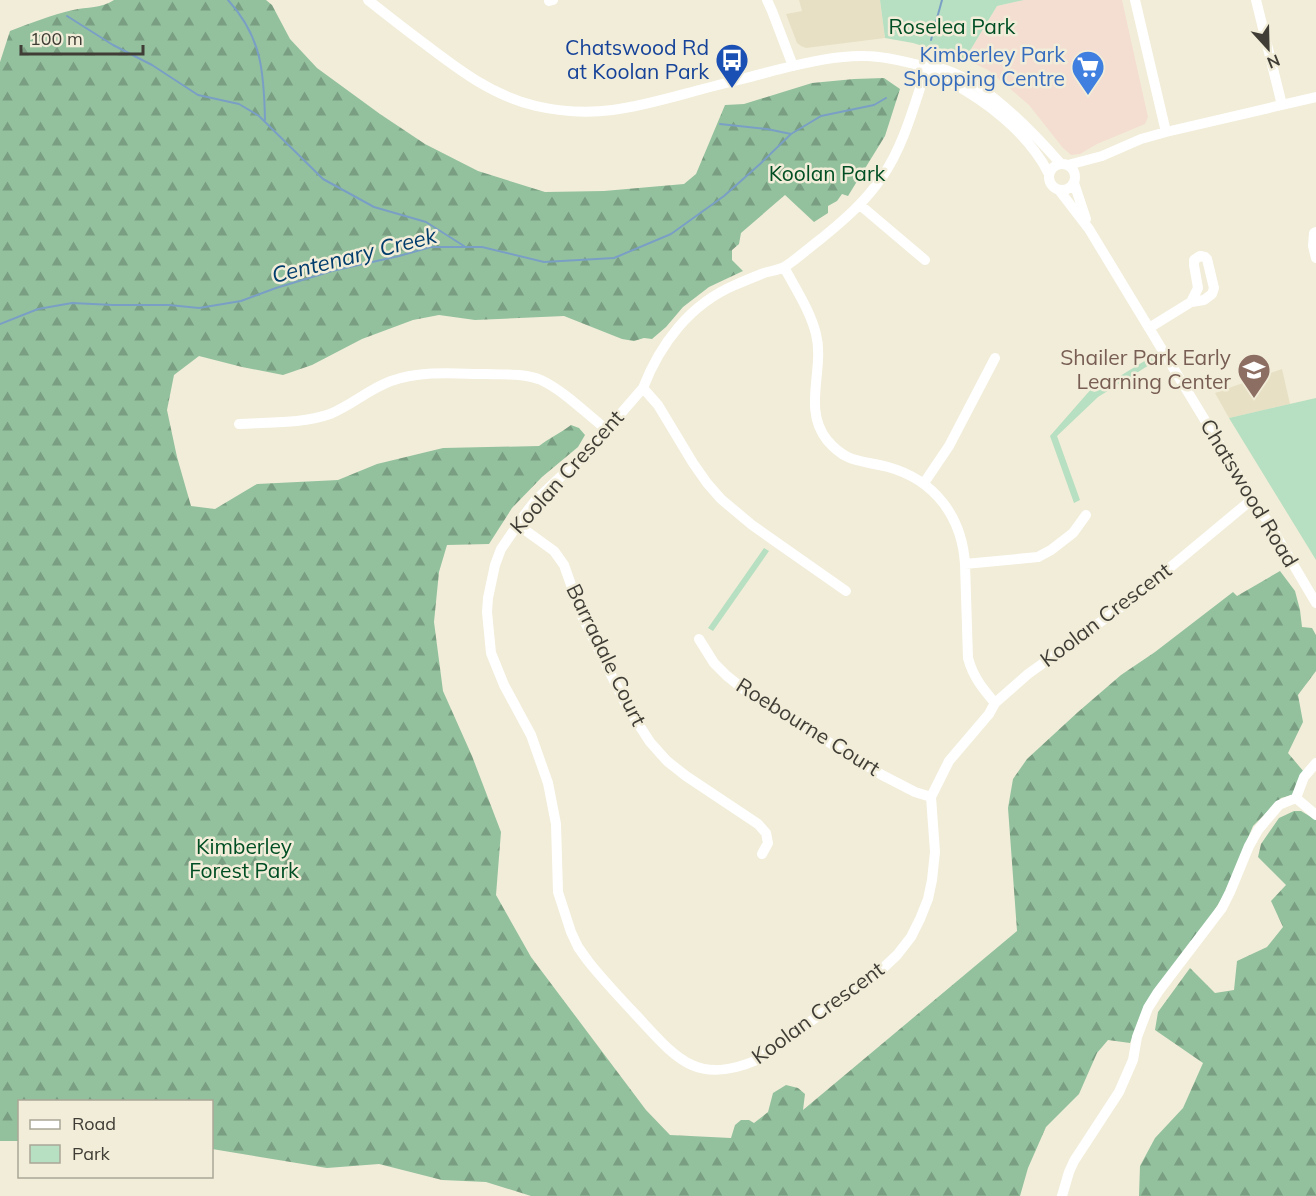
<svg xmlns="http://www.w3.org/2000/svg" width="1316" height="1196" font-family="Mulish,sans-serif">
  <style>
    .commercial { fill: #f4ded1 }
    .built { fill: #e7e0c4 }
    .green { fill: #b7dfc1 }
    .forest { fill: url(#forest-firs) }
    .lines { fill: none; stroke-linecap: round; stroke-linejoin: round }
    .stream { stroke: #7a9fc5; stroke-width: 2 }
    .minor { stroke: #fff; stroke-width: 10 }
    .labels { text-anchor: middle; stroke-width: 5; stroke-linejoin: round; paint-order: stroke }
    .park-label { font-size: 21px; fill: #004e24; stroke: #f2edd9 }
    .transit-label { font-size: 21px; fill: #164399; stroke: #f2edd9; text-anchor: end }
    .shop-label { font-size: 21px; fill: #366cbe; stroke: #f2edd9; text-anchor: end }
    .education-label { font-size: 21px; fill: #785e54; stroke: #f2edd9; text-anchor: end }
    .street-label { font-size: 21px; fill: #3f3d35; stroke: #f2edd9 }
    .water-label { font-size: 22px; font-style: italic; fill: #003c6c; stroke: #f2edd9 }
  </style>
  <defs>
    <pattern id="forest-firs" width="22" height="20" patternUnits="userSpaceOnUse" patternTransform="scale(1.5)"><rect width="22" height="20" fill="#93c19e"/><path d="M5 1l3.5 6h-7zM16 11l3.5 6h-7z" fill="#799e82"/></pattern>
  </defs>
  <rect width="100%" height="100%" fill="#f2edd9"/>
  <path class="commercial" d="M 1024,0 L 1122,0 L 1148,117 L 1145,124 L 1097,144 L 1080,154 L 1071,155 L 1063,148 L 1029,105 L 988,70 L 965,59 L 997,6 Z"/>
  <path class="built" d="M 799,0 L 880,0 L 885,38 L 806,48 L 801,46 L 797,43 L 786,14 L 802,11 Z
    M 1282,369 L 1290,404 L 1229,418 L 1215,393 Z"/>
  <path class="green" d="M 880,0 L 1024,0 L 997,6 L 965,59 L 913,43 L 885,38 Z
    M 1151,357 L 1154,362 L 1098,397 L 1057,436 L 1080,500 L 1074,503 L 1050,436 L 1092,388 L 1094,392 Z
    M 1316,398 L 1316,560 L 1229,418 Z
    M 764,548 L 769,551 L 713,631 L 708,628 Z"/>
  <path class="forest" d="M 114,0 L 266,0 L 272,5 L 290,39 L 317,68 L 380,114 L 425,144 L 478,171 L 545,192 L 604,191 L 684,184 L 696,174 L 725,105 L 744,104 L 812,83 L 854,79 L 884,78 L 900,89 L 885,136 L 848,196 L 842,194 L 837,201 L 828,206 L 828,213 L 814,222 L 785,195 L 741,233 L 739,244 L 732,250 L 732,260 L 743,271 L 709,287 L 683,307 L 666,327 L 652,339 L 644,338 L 634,341 L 622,339 L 564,316 L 475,320 L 439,315 L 413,320 L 362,339 L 312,365 L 283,375 L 242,367 L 199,356 L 174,375 L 167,410 L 177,457 L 191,506 L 215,509 L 257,484 L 338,480 L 377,464 L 443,448 L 539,446 C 549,438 561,433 571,425 L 579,428 L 585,435 L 578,447 L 542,477 L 512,508 L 489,544 L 447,545 L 439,572 L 434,622 L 443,691 L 472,756 L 501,832 L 496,895 L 531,957 L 646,1110 L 670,1135 L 731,1138 L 735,1125 L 741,1120 L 749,1120 L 754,1123 L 768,1112 L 773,1093 L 786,1085 L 798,1088 L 805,1094 L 803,1110 L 1017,931 L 1008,808 L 1013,779 L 1027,759 L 1078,712 L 1121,675 L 1155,652 L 1233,592 L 1237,596 L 1280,571 L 1295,591 L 1300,610 L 1302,627 L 1312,628 L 1316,635 L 1316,671 L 1298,695 L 1303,722 L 1288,753 L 1304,772 L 1292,795 L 1281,798 L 1253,826 L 1224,895 L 1207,922 L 1142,1012 L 1130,1043 L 1108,1040 L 1097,1053 L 1079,1094 L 1046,1127 L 1028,1168 L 1020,1196 L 531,1196 L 486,1182 L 442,1180 L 379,1164 L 327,1168 L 212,1149 L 212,1102 L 20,1102 L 19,1141 L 0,1141 L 0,62 L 10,31 C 31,23 51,15 73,10 C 86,7 103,8 114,0 Z
    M 1294,811 L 1301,811 L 1316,820 L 1316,1196 L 1139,1196 L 1140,1166 L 1155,1138 L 1183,1108 L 1203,1063 L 1155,1030 L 1158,1012 L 1190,968 L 1215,993 L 1234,990 L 1237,961 L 1267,947 L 1283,927 L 1271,901 L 1286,885 L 1258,857 L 1261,844 L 1279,818 Z"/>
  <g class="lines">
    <path class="stream" d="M 228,0 C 262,37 264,73 265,120
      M 67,16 L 113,45 L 152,65 L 198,95 L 239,104 L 259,116 L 323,179 L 374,207 L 426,222 L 464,246
      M 931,40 L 942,0
      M 720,124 L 767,129 L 791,134
      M 0,324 L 38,309 L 72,303 L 113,305 L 169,305 L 199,308 L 241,301 L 276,288 L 332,271 L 399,256 L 431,247 L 482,247 L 544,262 L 614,258 L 671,234 L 724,196 L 760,164 L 791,134 L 821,116 L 874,105 L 886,98"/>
    <path class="minor" d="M 368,0 C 387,15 406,30 425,44 C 459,70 493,96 536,106 C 593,119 633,108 688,93 C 717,85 747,78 776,70 C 805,63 836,55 866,56 C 886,56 904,62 924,66 C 931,68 939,67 946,70 C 987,84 1033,132 1061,164
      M 767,0 L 772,11 L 793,66
      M 1135,0 L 1166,132
      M 1256,0 L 1282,105
      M 549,1 L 553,0
      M 927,67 C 915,102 904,146 882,177 C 866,201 844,220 822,238 C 810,247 798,258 786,266 C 780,270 771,271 764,273 C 754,277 744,281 735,285 C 690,304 660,344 643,388 L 590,449 L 535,501 L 525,514 L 501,549 L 495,565 L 488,598 L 487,612 L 491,653 L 504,685 L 531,735 L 548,783 L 556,824 L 558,892 L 571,932 L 578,947 L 588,961 C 603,980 620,998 637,1016 C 676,1058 696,1086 757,1060 L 879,972 L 897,955 L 911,937 L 920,919 L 928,899 L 932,880 L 935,852 L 931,797 L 949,761 L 989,714 L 995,703 L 1028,674 L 1131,600 L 1250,501
      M 929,69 C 941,77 953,83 966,91 C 999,111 1032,140 1049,174
      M1049 177a13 13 0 1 1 26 0a13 13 0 1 1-26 0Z
      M 1068,165 L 1102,156 L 1141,139 L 1166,132 L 1316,97
      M 1074,183 L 1086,219
      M 1059,190 L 1089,229 L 1240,478 L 1250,501 L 1267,520 L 1316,603
      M 860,205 L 925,260
      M 1316,232 L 1314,233 L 1313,246 L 1316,258
      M 784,267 C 795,288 810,310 816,334 C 825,369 802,409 827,440 C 847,464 862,460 888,467 C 935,480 962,517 965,564 L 968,658 C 973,677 983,689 995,703
      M 1149,328 L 1191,302 L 1204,300 L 1212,294 L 1214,288 L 1207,259 L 1205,257 L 1200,256 L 1194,260 L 1194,265 L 1198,288 L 1191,302
      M 643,388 L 658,405 L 693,463 L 707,483 L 721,499 L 752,525 L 846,591
      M 239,424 C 269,422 302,424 330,414 C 352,405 369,389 391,381 C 422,370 455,374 487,374 C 505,375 524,373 541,380 C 563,390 588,415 607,430
      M 924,483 L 949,446 L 995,358
      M 518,525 L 554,551 L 564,565 L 582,616 L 626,705 L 650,742 L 667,761 L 686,776 L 758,824 L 766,833 L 768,843 L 762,854
      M 965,564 L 1038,557 L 1051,550 L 1073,533 L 1086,515
      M 699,639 L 714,663 L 727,676 L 746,691 L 882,775 L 915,792 L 931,797
      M 1296,798 L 1316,815
      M 1062,1196 L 1069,1172 L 1074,1161 L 1119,1092 L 1133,1060 L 1137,1037 L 1148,1008 L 1158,992 L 1222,908 L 1230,892 L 1249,846 L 1258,830 L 1279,805 L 1296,798 L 1304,777 L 1316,763"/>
  </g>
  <defs>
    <symbol id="bus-pin" viewBox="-11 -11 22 30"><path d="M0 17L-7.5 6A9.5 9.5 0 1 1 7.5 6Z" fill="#1a4fb4" stroke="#f2edd9"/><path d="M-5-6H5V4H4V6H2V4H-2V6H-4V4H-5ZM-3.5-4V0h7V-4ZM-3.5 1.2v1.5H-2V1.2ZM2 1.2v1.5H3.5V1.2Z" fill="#fff"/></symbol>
    <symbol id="supermarket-pin" viewBox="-11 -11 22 30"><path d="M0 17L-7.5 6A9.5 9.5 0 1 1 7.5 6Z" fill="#3f7fe0" stroke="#f2edd9"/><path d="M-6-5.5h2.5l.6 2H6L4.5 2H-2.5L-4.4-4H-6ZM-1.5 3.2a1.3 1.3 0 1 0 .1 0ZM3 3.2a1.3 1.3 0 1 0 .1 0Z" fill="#fff"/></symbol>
    <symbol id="school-pin" viewBox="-11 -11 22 30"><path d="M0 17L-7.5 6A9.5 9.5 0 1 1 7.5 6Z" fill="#8d6e63" stroke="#f2edd9"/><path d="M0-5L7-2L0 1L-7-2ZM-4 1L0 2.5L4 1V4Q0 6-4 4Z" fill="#fff"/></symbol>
  </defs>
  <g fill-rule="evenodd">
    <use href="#bus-pin" x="713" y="41" width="38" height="52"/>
    <use href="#supermarket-pin" x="1069" y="48" width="38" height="52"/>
    <use href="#school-pin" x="1235" y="351" width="38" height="52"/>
  </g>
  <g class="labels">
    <g class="park-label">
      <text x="952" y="34">Roselea Park</text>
      <text x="827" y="181">Koolan Park</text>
      <text x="244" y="854">Kimberley<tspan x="244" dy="24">Forest Park</tspan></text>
    </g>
    <g class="transit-label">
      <text x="709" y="55">Chatswood Rd<tspan x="709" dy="24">at Koolan Park</tspan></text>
    </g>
    <g class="shop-label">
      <text x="1065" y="62">Kimberley Park<tspan x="1065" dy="24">Shopping Centre</tspan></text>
    </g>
    <g class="education-label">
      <text x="1231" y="365">Shailer Park Early<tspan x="1231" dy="24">Learning Center</tspan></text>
    </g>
    <g class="street-label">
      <text transform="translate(567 472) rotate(-48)" y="7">Koolan Crescent</text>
      <text transform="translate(1249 493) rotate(59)" y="7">Chatswood Road</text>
      <text transform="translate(1106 615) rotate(-37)" y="7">Koolan Crescent</text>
      <text transform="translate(606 655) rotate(64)" y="7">Barradale Court</text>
      <text transform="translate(808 727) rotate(32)" y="7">Roebourne Court</text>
      <text transform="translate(818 1013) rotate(-36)" y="7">Koolan Crescent</text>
    </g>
    <g class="water-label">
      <text transform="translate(354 255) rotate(-14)" y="8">Centenary Creek</text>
    </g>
  </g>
  <rect x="18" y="1100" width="195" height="78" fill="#f2edd9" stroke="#aaa797" stroke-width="1.5"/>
  <rect x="30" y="1120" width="30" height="9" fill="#ffffff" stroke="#aaa797" stroke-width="1.5"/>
  <text x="72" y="1130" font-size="18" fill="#3f3d35">Road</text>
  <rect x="30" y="1145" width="30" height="18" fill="#b7dfc1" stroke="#aaa797" stroke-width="1.5"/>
  <text x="72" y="1160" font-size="18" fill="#3f3d35">Park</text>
  <g transform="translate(1268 48) rotate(158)" stroke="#f2edd9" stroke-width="4.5" paint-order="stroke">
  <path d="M0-4.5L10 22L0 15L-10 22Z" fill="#3f3d35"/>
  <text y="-9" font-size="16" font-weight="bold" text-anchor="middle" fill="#3f3d35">N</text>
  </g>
  <path d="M21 45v9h122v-9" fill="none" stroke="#3f3d35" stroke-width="3"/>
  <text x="30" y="45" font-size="18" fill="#3f3d35" stroke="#f2edd9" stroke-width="4.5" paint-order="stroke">100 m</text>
</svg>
